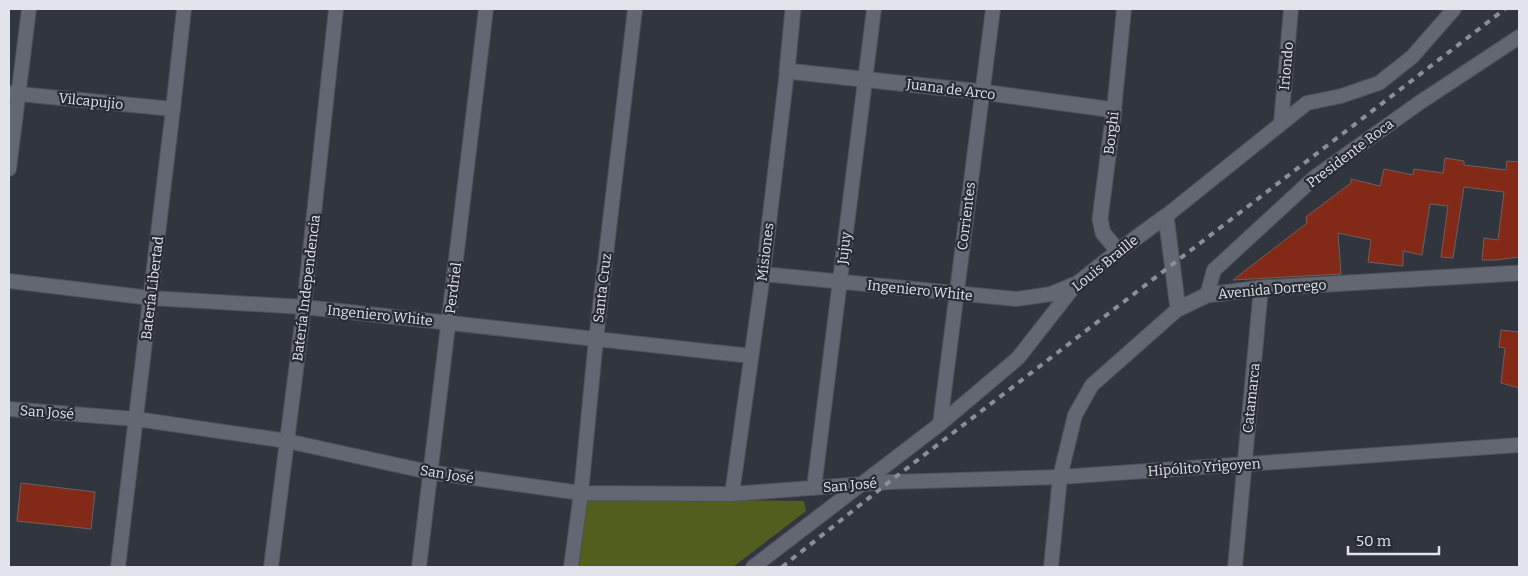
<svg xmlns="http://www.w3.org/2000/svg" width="1528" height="576" font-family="Bitter,serif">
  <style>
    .green { fill: #525e1e }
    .building { fill: #822918; stroke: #6d615e }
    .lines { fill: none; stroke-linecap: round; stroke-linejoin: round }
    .street-casing { stroke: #4d5158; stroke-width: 16 }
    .secondary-casing { stroke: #4d5158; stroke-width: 17 }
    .street { stroke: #626771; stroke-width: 14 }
    .secondary { stroke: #626771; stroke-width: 15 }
    .rail { stroke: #8b8f96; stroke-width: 4; stroke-dasharray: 6 6; stroke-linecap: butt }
    .labels { text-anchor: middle; stroke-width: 4.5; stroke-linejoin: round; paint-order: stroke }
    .street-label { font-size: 14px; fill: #e1e4ea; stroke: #272b34 }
  </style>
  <rect width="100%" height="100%" fill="#31353e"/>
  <path class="green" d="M 582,498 L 804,501 L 806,511 L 733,567 L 575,567 Z"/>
  <path class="building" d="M 1445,158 L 1464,161 L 1464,165 L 1506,170 L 1507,161 L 1519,162 L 1519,257 L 1496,260 L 1482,260 L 1484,238 L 1498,240 L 1504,192 L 1464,187 L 1453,258 L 1441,257 L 1448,206 L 1430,204 L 1422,255 L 1403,251 L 1403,266 L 1368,262 L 1371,240 L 1338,233 L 1341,274 L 1233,280 L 1307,223 L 1306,217 L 1351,183 L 1351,179 L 1380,186 L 1384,169 L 1413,175 L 1414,169 L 1443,173 Z
    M 1501,330 L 1519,332 L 1519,388 L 1501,383 L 1505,348 L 1499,347 Z
    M 21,483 L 95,492 L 91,529 L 17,521 Z"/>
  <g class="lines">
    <defs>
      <path id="street" d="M 9,93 L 173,109
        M 1114,110 L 1124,9
        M 1281,123 L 1291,9
        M 9,169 L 29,9
        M 1166,216 L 1307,103 L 1341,96 L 1379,83 L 1412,57 L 1454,9
        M 763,274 L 1016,299 L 1051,294 L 1075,284
        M 9,281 L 151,298 L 304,307 L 751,356
        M 1207,295 L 1214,270 L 1315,177 L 1419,103 L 1519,37
        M 9,409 L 136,419 L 287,441 L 429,472 L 581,493 L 732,494 L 889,482 L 1060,477 L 1519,445
        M 940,424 L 993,9
        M 814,488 L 874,9
        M 732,494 L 763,274 L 787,71
        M 118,567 L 173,109 L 184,9
        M 271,567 L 304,307 L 336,9
        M 419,567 L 486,9
        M 571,567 L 581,493 L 596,339 L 635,9
        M 753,567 L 940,424 L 1018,358 L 1076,284 L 1118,251
        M 1051,567 L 1060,477 L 1075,415 L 1092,385 L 1178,309
        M 1235,567 L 1261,288"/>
      <path id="secondary" d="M 793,9 L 787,71 L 982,92 L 1114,110 L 1100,219 L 1103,233 L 1118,251 L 1166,216 L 1178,309 L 1207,295 L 1261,288 L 1519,273"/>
    </defs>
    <use href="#street" class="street-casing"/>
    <use href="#secondary" class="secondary-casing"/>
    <use href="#street" class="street"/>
    <use href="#secondary" class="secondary"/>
    <path class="rail" d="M 782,567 L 889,482 L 1505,9"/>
  </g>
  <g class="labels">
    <g class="street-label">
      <text transform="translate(1286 66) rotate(-85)" y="5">Iriondo</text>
      <text transform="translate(951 89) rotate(7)" y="5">Juana de Arco</text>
      <text transform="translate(91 101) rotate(6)" y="5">Vilcapujio</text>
      <text transform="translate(1111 133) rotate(-83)" y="5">Borghi</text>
      <text transform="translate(1350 153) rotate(-37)" y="5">Presidente Roca</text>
      <text transform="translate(966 216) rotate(-83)" y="5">Corrientes</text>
      <text transform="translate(844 248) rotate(-83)" y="5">Jujuy</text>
      <text transform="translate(765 252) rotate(-83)" y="5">Misiones</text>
      <text transform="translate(1105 263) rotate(-39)" y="5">Louis Braille</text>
      <text transform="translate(152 288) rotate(-83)" y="5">Batería Libertad</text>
      <text transform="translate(306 288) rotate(-83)" y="5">Batería Independencia</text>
      <text transform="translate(453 288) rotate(-83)" y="5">Perdriel</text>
      <text transform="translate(602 288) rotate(-83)" y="5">Santa Cruz</text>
      <text transform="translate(1272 289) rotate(-5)" y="5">Avenida Dorrego</text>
      <text transform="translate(920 290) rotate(6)" y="5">Ingeniero White</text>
      <text transform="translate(380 315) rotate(6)" y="5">Ingeniero White</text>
      <text transform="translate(1251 398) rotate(-84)" y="5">Catamarca</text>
      <text transform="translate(47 412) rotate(4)" y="5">San José</text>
      <text transform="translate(1204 467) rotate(-4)" y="5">Hipólito Yrigoyen</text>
      <text transform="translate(447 474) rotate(9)" y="5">San José</text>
      <text transform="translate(850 485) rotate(-5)" y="5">San José</text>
    </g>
  </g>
  <rect width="1528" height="576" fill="none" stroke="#e1e4ea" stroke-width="20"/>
  <path d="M1348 546v8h91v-8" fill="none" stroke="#e1e4ea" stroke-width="2.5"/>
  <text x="1356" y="546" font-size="15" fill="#e1e4ea" stroke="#272b34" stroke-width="4" paint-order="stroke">50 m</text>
</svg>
